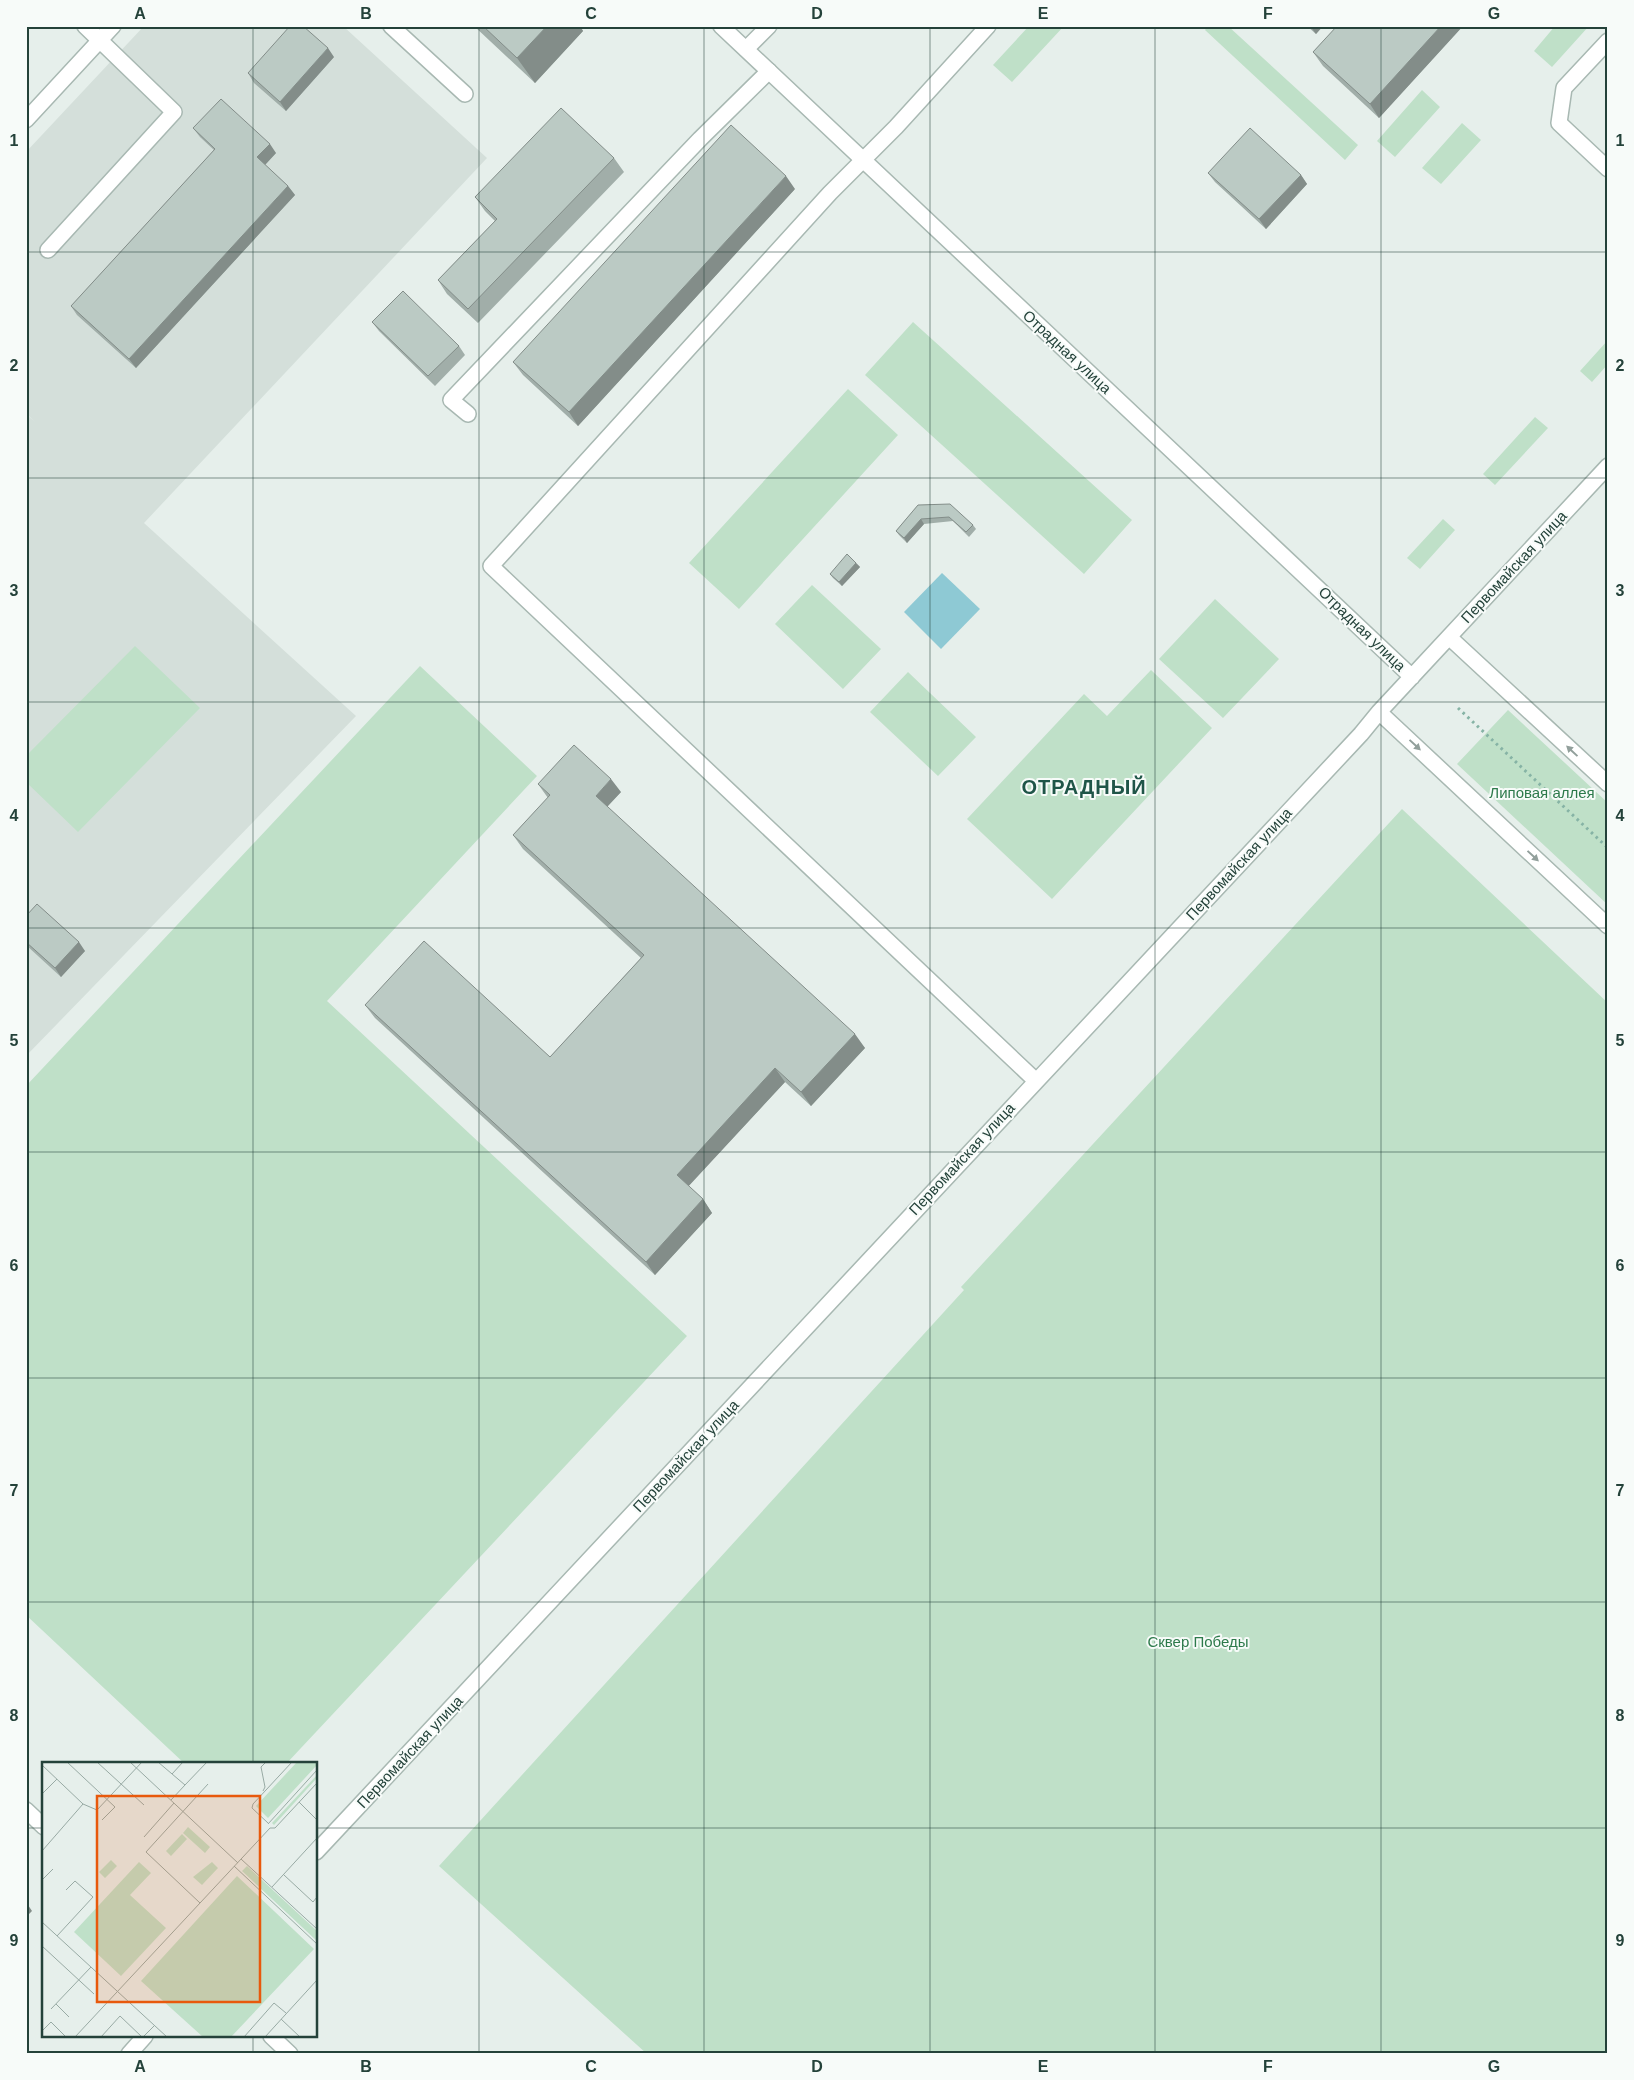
<svg xmlns="http://www.w3.org/2000/svg" width="1634" height="2080" font-family="Helvetica,sans-serif">
  <style>
    .built { fill: #d4dfda }
    .green { fill: #bfe0c8 }
    .water { fill: #8ec9d4 }
    .lines { fill: none; stroke-linecap: round; stroke-linejoin: round }
    .lane-casing { stroke: #a8b8b2; stroke-width: 18 }
    .street-casing { stroke: #a8b8b2; stroke-width: 18 }
    .path { stroke: #86b3a5; stroke-width: 3; stroke-dasharray: 2.5 4; stroke-linecap: butt }
    .lane { stroke: #fff; stroke-width: 15 }
    .street { stroke: #fff; stroke-width: 15 }
    .wall { fill: #a1aea9 }
    .shaded-wall { fill: #838d89 }
    .building { fill: #bbcac4; stroke: #838d89 }
    .oneway { fill: #92a09c }
    .grid { fill: none; stroke: #24423a; stroke-width: 1; stroke-opacity: 0.55 }
    .labels { text-anchor: middle; stroke-width: 4; stroke-linejoin: round; paint-order: stroke }
    .street-label { font-size: 15px; fill: #24423a; stroke: #f7fbf9 }
    .park-label { font-size: 15px; fill: #2d7a4b; stroke: #f7fbf9 }
    .district-label { font-size: 20px; font-weight: bold; letter-spacing: 1px; fill: #1f5548; stroke: #f7fbf9 }
    .inset-road { fill: none; stroke: #98aaa4; stroke-width: 1 }
    .view { fill: #e8590c; fill-opacity: 0.15; stroke: #e8590c; stroke-width: 2.5 }
    .inset-edge { fill: none; stroke: #24423a; stroke-width: 2.5 }
    .neatline { fill: none; stroke: #24423a; stroke-width: 2 }
    .grid-label { font-size: 16px; text-anchor: middle; font-weight: bold; fill: #24423a }
  </style>
  <rect width="100%" height="100%" fill="#e6efeb"/>
  <path class="built" d="M 144,26 L 343,26 L 487,158 L 144,523 L 356,716 L 26,1056 L 26,414 L 35,422 L 26,413 L 26,152 Z"/>
  <path class="green" d="M 1029,26 L 1064,26 L 1012,82 L 993,65 Z
    M 1208,26 L 1228,26 L 1358,145 L 1345,160 L 1205,30 Z
    M 1555,26 L 1589,26 L 1552,67 L 1534,51 Z
    M 1422,90 L 1440,107 L 1395,157 L 1377,141 Z
    M 1462,123 L 1481,140 L 1441,184 L 1422,168 Z
    M 913,322 L 1132,520 L 1084,574 L 865,375 Z
    M 1608,340 L 1608,364 L 1592,382 L 1580,371 Z
    M 848,389 L 898,435 L 739,609 L 689,563 Z
    M 1535,417 L 1548,428 L 1495,485 L 1483,474 Z
    M 1443,519 L 1455,530 L 1420,569 L 1407,558 Z
    M 812,585 L 881,649 L 843,689 L 775,624 Z
    M 1215,599 L 1279,659 L 1223,718 L 1159,659 Z
    M 135,646 L 200,708 L 78,832 L 26,782 L 26,756 Z
    M 420,666 L 537,776 L 327,1001 L 687,1336 L 286,1764 L 185,1764 L 26,1615 L 26,1086 Z
    M 1151,670 L 1212,728 L 1052,899 L 967,819 L 1084,694 L 1107,716 Z
    M 908,672 L 976,737 L 938,776 L 870,712 Z
    M 1508,710 L 1608,803 L 1608,905 L 1457,764 Z
    M 1402,809 L 1608,1003 L 1608,2054 L 647,2054 L 439,1866 L 964,1290 L 961,1287 Z"/>
  <path class="water" d="M 942,573 L 980,609 L 941,649 L 904,612 Z"/>
  <g class="lines">
    <defs>
      <path id="lane" d="M 391,26 L 465,94
        M 988,26 L 896,127 L 830,193 L 491,566 L 1035,1080
        M 746,49 L 769,26
        M 26,120 L 113,26
        M 48,250 L 174,112 L 85,26
        M 468,414 L 451,400 L 700,139 L 769,71"/>
      <path id="street" d="M 721,26 L 1412,677
        M 1608,41 L 1564,88 L 1559,123 L 1608,169
        M 1449,637 L 1608,784
        M 1379,712 L 1608,926
        M 26,1810 L 44,1827
        M 316,1852 L 1361,734 L 1379,712 L 1608,466
        M 271,2036 L 290,2054
        M 129,2054 L 145,2036"/>
    </defs>
    <use href="#lane" class="lane-casing"/>
    <use href="#street" class="street-casing"/>
    <path class="path" d="M 1458,708 L 1608,848"/>
    <use href="#lane" class="lane"/>
    <use href="#street" class="street"/>
  </g>
  <path class="wall" d="M 474,26 L 580,26 L 583,31 L 535,83 Z
    M 1307,26 L 1323,26 L 1316,34 Z
    M 1333,26 L 1463,26 L 1379,118 L 1323,66 L 1313,52 L 1335,29 Z
    M 334,57 L 286,111 L 254,83 L 248,73 Z
    M 193,128 L 276,153 L 265,165 L 288,186 L 295,195 L 136,368 L 77,315 L 71,306 L 214,150 L 200,137 Z
    M 614,158 L 624,172 L 478,323 L 447,294 L 438,280 L 495,221 L 485,211 L 475,197 Z
    M 1208,173 L 1301,175 L 1307,184 L 1266,229 L 1215,182 Z
    M 795,189 L 578,426 L 523,375 L 513,362 Z
    M 372,322 L 459,346 L 465,355 L 435,386 L 379,331 Z
    M 918,505 L 973,525 L 976,529 L 969,537 L 953,521 L 924,524 L 907,543 L 899,535 L 896,531 Z
    M 856,563 L 860,567 L 842,586 L 833,578 L 830,574 Z
    M 538,784 L 621,792 L 607,807 L 865,1048 L 811,1106 L 785,1082 L 688,1186 L 703,1199 L 712,1213 L 655,1275 L 375,1018 L 365,1005 L 550,1057 L 641,958 L 523,849 L 513,835 L 548,798 Z
    M 26,916 L 85,951 L 61,977 L 26,945 Z"/>
  <path class="shaded-wall" d="M 547,26 L 580,26 L 583,31 L 535,83 L 517,58 Z
    M 1310,26 L 1323,26 L 1316,34 Z
    M 1441,26 L 1463,26 L 1379,118 L 1370,104 Z
    M 328,48 L 334,57 L 286,111 L 280,102 Z
    M 270,144 L 276,153 L 264,166 L 257,157 Z
    M 1301,175 L 1307,184 L 1266,229 L 1259,219 Z
    M 786,176 L 795,189 L 578,426 L 569,412 Z
    M 288,186 L 295,195 L 136,368 L 129,359 Z
    M 921,519 L 924,524 L 907,543 L 904,538 Z
    M 856,563 L 860,567 L 842,586 L 839,582 Z
    M 611,779 L 621,792 L 605,809 L 596,796 Z
    M 79,942 L 85,951 L 61,977 L 55,968 Z
    M 855,1034 L 865,1048 L 811,1106 L 801,1092 Z
    M 775,1068 L 785,1082 L 686,1189 L 677,1175 Z
    M 703,1199 L 712,1213 L 655,1275 L 646,1262 Z
    M 26,1902 L 32,1911 L 26,1917 Z"/>
  <path class="building" d="M 290,26 L 303,26 L 328,48 L 280,102 L 248,73 Z
    M 483,26 L 547,26 L 517,58 Z
    M 1337,26 L 1441,26 L 1370,104 L 1313,52 Z
    M 221,99 L 270,144 L 257,157 L 288,186 L 129,359 L 71,306 L 215,149 L 193,128 Z
    M 561,108 L 614,158 L 468,309 L 438,280 L 497,219 L 475,197 Z
    M 731,125 L 786,176 L 569,412 L 513,362 Z
    M 1250,128 L 1301,175 L 1259,219 L 1208,173 Z
    M 403,291 L 459,346 L 428,376 L 372,322 Z
    M 950,504 L 973,525 L 966,532 L 949,517 L 921,519 L 904,538 L 896,531 L 918,505 Z
    M 847,554 L 856,563 L 839,582 L 830,574 Z
    M 574,745 L 611,779 L 596,796 L 855,1034 L 801,1092 L 775,1068 L 677,1175 L 703,1199 L 646,1262 L 365,1005 L 424,941 L 550,1057 L 644,955 L 513,835 L 550,795 L 538,784 Z
    M 37,904 L 79,942 L 55,968 L 26,942 L 26,916 Z"/>
  <defs><path id="oneway-solid" d="M-6-.8H1V-3.2L6.5 0L1 3.2V.8H-6Z" transform="scale(1.25)"/></defs>
  <g class="oneway">
    <use href="#oneway-solid" transform="translate(1415 745) rotate(43)"/>
    <use href="#oneway-solid" transform="translate(1572 751) rotate(-137)"/>
    <use href="#oneway-solid" transform="translate(1533 856) rotate(43)"/>
  </g>
  <path class="grid" d="M 253,26 L 253,1764M 479,26 L 479,2054M 704,26 L 704,2054M 930,26 L 930,2054M 1155,26 L 1155,2054M 1381,26 L 1381,2054M 26,252 L 1608,252M 26,478 L 1608,478M 26,702 L 1608,702M 26,928 L 1608,928M 26,1152 L 1608,1152M 26,1378 L 1608,1378M 26,1602 L 1608,1602M 26,1828 L 44,1828M 316,1828 L 1608,1828M 253,2036 L 253,2054"/>
  <g class="labels">
    <g class="street-label">
      <text transform="translate(1067 352) rotate(43)" y="5">Отрадная улица</text>
      <text transform="translate(1514 567) rotate(-47)" y="5">Первомайская улица</text>
      <text transform="translate(1362 629) rotate(44)" y="5">Отрадная улица</text>
      <text transform="translate(1239 864) rotate(-47)" y="5">Первомайская улица</text>
      <text transform="translate(962 1159) rotate(-47)" y="5">Первомайская улица</text>
      <text transform="translate(686 1456) rotate(-47)" y="5">Первомайская улица</text>
      <text transform="translate(410 1752) rotate(-47)" y="5">Первомайская улица</text>
    </g>
    <g class="park-label">
      <text x="1542" y="798">Липовая аллея</text>
      <text x="1198" y="1647">Сквер Победы</text>
    </g>
    <g class="district-label">
      <text x="1084" y="794">ОТРАДНЫЙ</text>
    </g>
  </g>
  <g transform="translate(42 1762)">
    <rect width="275" height="275" fill="#e6efeb"/>
    <path d="M 255,0 L 275,0 L 275,3 L 226,56 L 214,44 ZM 275,13 L 275,16 L 232,63 L 230,61 ZM 146,65 L 168,85 L 163,91 L 141,71 ZM 140,72 L 145,77 L 129,94 L 124,89 ZM 69,98 L 75,104 L 63,116 L 57,110 ZM 97,100 L 109,111 L 88,133 L 124,166 L 79,214 L 32,170 ZM 170,100 L 176,106 L 160,123 L 151,115 ZM 205,104 L 275,169 L 275,179 L 200,109 ZM 195,114 L 272,187 L 189,275 L 161,275 L 99,219 Z" fill="#bfe0c8"/>
    <path class="inset-road" d="M 25,0 L 73,45 L 60,58M 55,0 L 102,43M 88,0 L 196,101M 116,0 L 143,23 L 129,38M 0,3 L 41,42 L 0,89M 130,12 L 141,0M 143,23 L 165,0M 221,29 L 223,25 L 219,5 L 224,0M 0,32 L 15,17M 257,40 L 275,58M 41,42 L 55,48 L 100,0M 226,61 L 210,46 L 211,42 L 250,0M 226,62 L 275,8M 102,75 L 132,41M 199,97 L 275,167M 192,104 L 275,182M 242,113 L 271,140 L 275,135M 0,118 L 11,107M 230,125 L 275,76M 158,141 L 104,90 L 166,22M 0,160 L 125,275M 15,174 L 51,135 L 33,119 L 24,128M 0,184 L 52,232M 14,242 L 27,255M 9,247 L 49,205M 239,257 L 258,275M 0,269 L 9,260 L 24,275M 33,275 L 228,66 L 233,66 L 275,21M 59,275 L 78,254 L 100,275M 101,275 L 112,264M 202,275 L 232,241 L 244,251M 223,275 L 275,218"/>
    <path class="view" d="M 55,34 L 218,34 L 218,240 L 55,240 Z"/>
    <rect width="275" height="275" class="inset-edge"/>
  </g>
  <rect width="1634" height="2080" fill="none" stroke="#f7fbf9" stroke-width="55"/>
  <rect x="28" y="28" width="1578" height="2024" class="neatline"/>
  <g class="grid-label">
    <text x="140" y="19">A</text>
    <text x="366" y="19">B</text>
    <text x="591" y="19">C</text>
    <text x="817" y="19">D</text>
    <text x="1043" y="19">E</text>
    <text x="1268" y="19">F</text>
    <text x="1494" y="19">G</text>
    <text x="14" y="146">1</text>
    <text x="1620" y="146">1</text>
    <text x="14" y="371">2</text>
    <text x="1620" y="371">2</text>
    <text x="14" y="596">3</text>
    <text x="1620" y="596">3</text>
    <text x="14" y="821">4</text>
    <text x="1620" y="821">4</text>
    <text x="14" y="1046">5</text>
    <text x="1620" y="1046">5</text>
    <text x="14" y="1271">6</text>
    <text x="1620" y="1271">6</text>
    <text x="14" y="1496">7</text>
    <text x="1620" y="1496">7</text>
    <text x="14" y="1721">8</text>
    <text x="1620" y="1721">8</text>
    <text x="14" y="1946">9</text>
    <text x="1620" y="1946">9</text>
    <text x="140" y="2072">A</text>
    <text x="366" y="2072">B</text>
    <text x="591" y="2072">C</text>
    <text x="817" y="2072">D</text>
    <text x="1043" y="2072">E</text>
    <text x="1268" y="2072">F</text>
    <text x="1494" y="2072">G</text>
  </g>
</svg>
